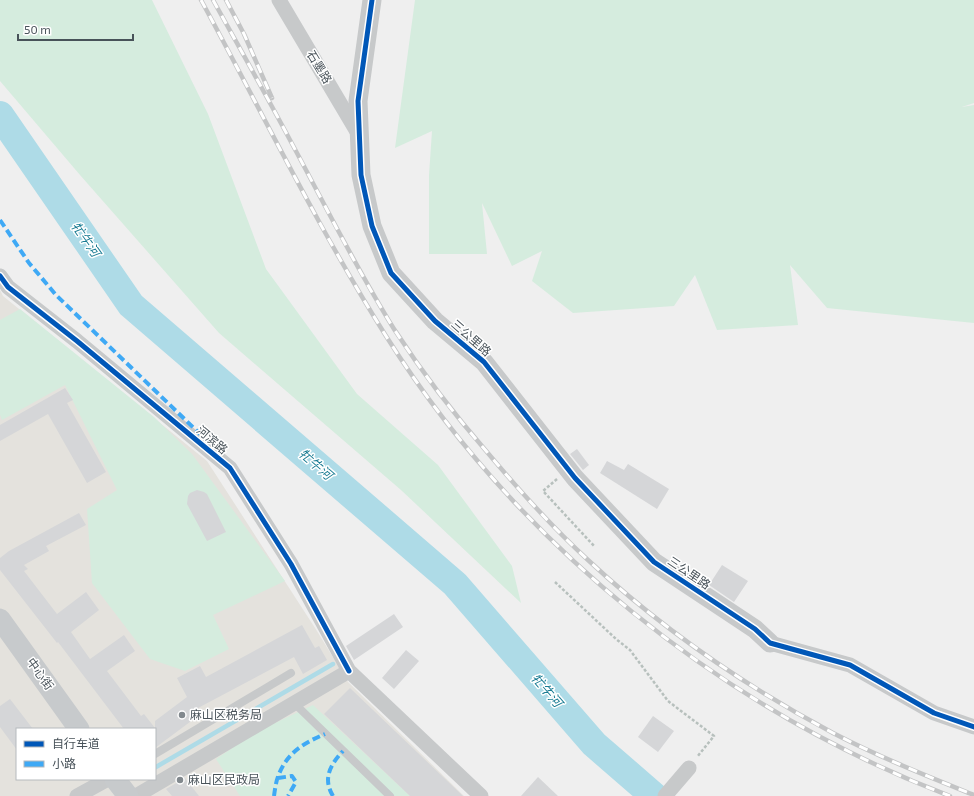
<svg xmlns="http://www.w3.org/2000/svg" width="974" height="796" font-family="'Exo 2','Noto Sans SC',sans-serif">
  <style>
    .commercial { fill: #e4e2dd; fill-rule: evenodd }
    .green { fill: #d5ecde }
    .lines { fill: none; stroke-linecap: round; stroke-linejoin: round }
    .stream { stroke: #aedbe7; stroke-width: 4.5 }
    .river { stroke: #aedbe7; stroke-width: 28 }
    .building { fill: #d5d6d8 }
    .path { stroke: #b7c0bd; stroke-width: 2.5; stroke-dasharray: 3 2; stroke-linecap: butt }
    .service { stroke: #c7c9ca; stroke-width: 8 }
    .minor { stroke: #c7c9ca; stroke-width: 15 }
    .tertiary { stroke: #c7c9ca; stroke-width: 19 }
    .secondary { stroke: #c7cacc; stroke-width: 21 }
    .rail-casing { stroke: #c3c4c5; stroke-width: 4.5 }
    .rail { stroke: #fff; stroke-width: 3; stroke-dasharray: 9; stroke-linecap: butt }
    .quiet { stroke: #3fa9f5; stroke-width: 4; stroke-dasharray: 8 4; stroke-linecap: butt }
    .cycleway-casing { stroke: #fff; stroke-width: 8 }
    .cycleway { stroke: #0057b8; stroke-width: 5 }
    .poi-dot { fill: #82898e; stroke: #fff; stroke-width: 1.5 }
    .labels { text-anchor: middle; stroke-width: 3; stroke-linejoin: round; paint-order: stroke }
    .street-label { font-size: 12px; fill: #485259; stroke: #fff }
    .poi-label { font-size: 12px; fill: #485259; stroke: #fff; text-anchor: start }
    .water-label { font-size: 13px; font-style: italic; fill: #1a7c93; stroke: #fff }
  </style>
  <rect width="100%" height="100%" fill="#efefef"/>
  <path class="commercial" d="M 0,290 L 3,296 L 207,461 L 317,631 L 348,682 L 464,796 L 0,796 ZM 17,729 L 155,729 L 155,779 L 17,779 Z"/>
  <path class="green" d="M 0,0 L 152,0 L 208,114 L 266,269 L 357,394 L 438,465 L 512,566 L 521,603 L 401,490 L 219,333 L 80,175 L 0,81 Z
    M 415,0 L 974,0 L 974,103 L 962,107 L 974,105 L 974,323 L 827,308 L 790,265 L 798,325 L 717,330 L 695,275 L 674,306 L 573,313 L 532,281 L 542,251 L 512,266 L 482,203 L 487,254 L 429,254 L 429,175 L 432,131 L 395,148 Z
    M 20,309 L 154,417 L 192,454 L 285,581 L 213,615 L 229,649 L 185,671 L 150,659 L 92,583 L 87,509 L 117,490 L 65,385 L 2,420 L 0,415 L 0,320 Z
    M 313,705 L 410,796 L 240,796 L 216,759 L 256,732 Z"/>
  <g class="lines">
    <path class="stream" d="M 156,767 L 333,664"/>
    <path class="river" d="M 0,115 L 131,305 L 455,584 L 594,744 L 654,796"/>
  </g>
  <path class="building" d="M 65,388 L 73,400 L 67,403 L 106,472 L 87,483 L 48,414 L 0,441 L 0,425 Z
    M 577,449 L 589,465 L 583,470 L 570,454 Z
    M 607,461 L 624,470 L 628,464 L 669,489 L 657,509 L 600,473 Z
    M 197,490 L 204,492 L 207,494 L 226,532 L 207,541 L 187,504 L 188,496 L 190,493 Z
    M 79,513 L 86,525 L 46,546 L 49,551 L 24,565 L 28,569 L 24,571 L 57,614 L 86,592 L 99,610 L 71,632 L 90,659 L 124,635 L 135,651 L 107,671 L 141,716 L 144,714 L 155,728 L 155,721 L 187,697 L 177,678 L 200,666 L 206,677 L 302,625 L 315,648 L 319,646 L 327,660 L 303,674 L 294,657 L 198,708 L 202,713 L 155,748 L 155,729 L 124,729 L 58,642 L 57,643 L 0,570 L 0,558 L 9,551 Z
    M 722,565 L 748,581 L 734,602 L 709,585 Z
    M 394,614 L 403,627 L 354,660 L 346,646 Z
    M 406,650 L 419,661 L 394,689 L 382,678 Z
    M 350,688 L 463,796 L 410,796 L 324,714 Z
    M 10,699 L 33,729 L 17,729 L 17,750 L 0,727 L 0,706 Z
    M 653,716 L 674,731 L 658,752 L 638,737 Z
    M 538,777 L 558,796 L 521,796 Z
    M 185,778 L 199,796 L 172,796 L 166,789 Z"/>
  <g class="lines">
    <path class="path" d="M 557,479 L 543,491 L 595,547
      M 555,582 L 616,639 L 630,650 L 668,701 L 714,736 L 697,757"/>
    <path class="service" d="M 294,703 L 390,796
      M 155,754 L 291,673"/>
    <path class="minor" d="M 279,0 L 359,135
      M 0,276 L 8,287 L 77,341 L 230,468 L 291,564 L 349,671
      M 770,643 L 850,665 L 934,713 L 974,727
      M 77,796 L 108,779
      M 136,796 L 349,671 L 481,796
      M 665,796 L 689,768"/>
    <path class="tertiary" d="M 372,0 L 358,101 L 361,175 L 372,226 L 391,273 L 435,321 L 484,362 L 575,478 L 654,562 L 755,629 L 770,643"/>
    <path class="secondary" d="M 0,619 L 79,729
      M 115,779 L 128,796"/>
    <defs>
      <path id="rail" d="M 201,0 C 262,112 318,228 386,336 C 517,544 722,709 950,796
        M 213,0 C 239,47 265,93 290,140 C 324,203 356,268 394,329 C 422,372 453,413 487,452 C 518,489 551,526 588,560 C 661,628 745,686 833,733 C 879,757 927,776 974,795
        M 226,0 L 244,34 L 272,98"/>
    </defs>
    <use href="#rail" class="rail-casing"/>
    <use href="#rail" class="rail"/>
    <path class="quiet" d="M 0,220 L 29,263 L 56,295 L 200,434
      M 278,778 L 292,776 L 296,782 L 288,796
      M 274,796 C 275,789 276,781 279,774 C 288,752 304,743 325,734
      M 333,796 C 322,778 331,764 343,751"/>
    <defs>
      <path id="cycleway" d="M 372,0 L 358,101 L 361,175 L 372,226 L 391,273 L 435,321 L 484,362 L 575,478 L 654,562 L 755,629 L 770,643 L 850,665 L 934,713 L 974,727
        M 0,276 L 8,287 L 77,341 L 230,468 L 291,564 L 349,671"/>
    </defs>
    <use href="#cycleway" class="cycleway-casing"/>
    <use href="#cycleway" class="cycleway"/>
  </g>
  <g class="poi-dot">
    <circle cx="182" cy="715" r="4"/>
    <circle cx="180" cy="780" r="4"/>
  </g>
  <g class="labels">
    <g class="street-label">
      <text transform="translate(319 67) rotate(59)" y="4">石墨路</text>
      <text transform="translate(471 338) rotate(41)" y="4">三公里路</text>
      <text transform="translate(212 440) rotate(40)" y="4">河滨路</text>
      <text transform="translate(689 573) rotate(34)" y="4">三公里路</text>
      <text transform="translate(40 674) rotate(54)" y="4">中心街</text>
    </g>
    <g class="poi-label">
      <text x="190" y="719">麻山区税务局</text>
      <text x="188" y="784">麻山区民政局</text>
    </g>
    <g class="water-label">
      <text transform="translate(86 239) rotate(55)" y="5">牤牛河</text>
      <text transform="translate(316 464) rotate(41)" y="5">牤牛河</text>
      <text transform="translate(547 690) rotate(49)" y="5">牤牛河</text>
    </g>
  </g>
  <rect x="16" y="728" width="140" height="52" fill="#ffffff" stroke="#b6babd"/>
  <rect x="24" y="741" width="20" height="6" fill="#0057b8" stroke="#b6babd"/>
  <text x="52" y="748" font-size="12" fill="#485259">自行车道</text>
  <rect x="24" y="761" width="20" height="6" fill="#3fa9f5" stroke="#b6babd"/>
  <text x="52" y="768" font-size="12" fill="#485259">小路</text>
  <path d="M18 34v6h115v-6" fill="none" stroke="#485259" stroke-width="2"/>
  <text x="24" y="34" font-size="12" fill="#485259" stroke="#ffffff" stroke-width="3" paint-order="stroke">50 m</text>
</svg>
